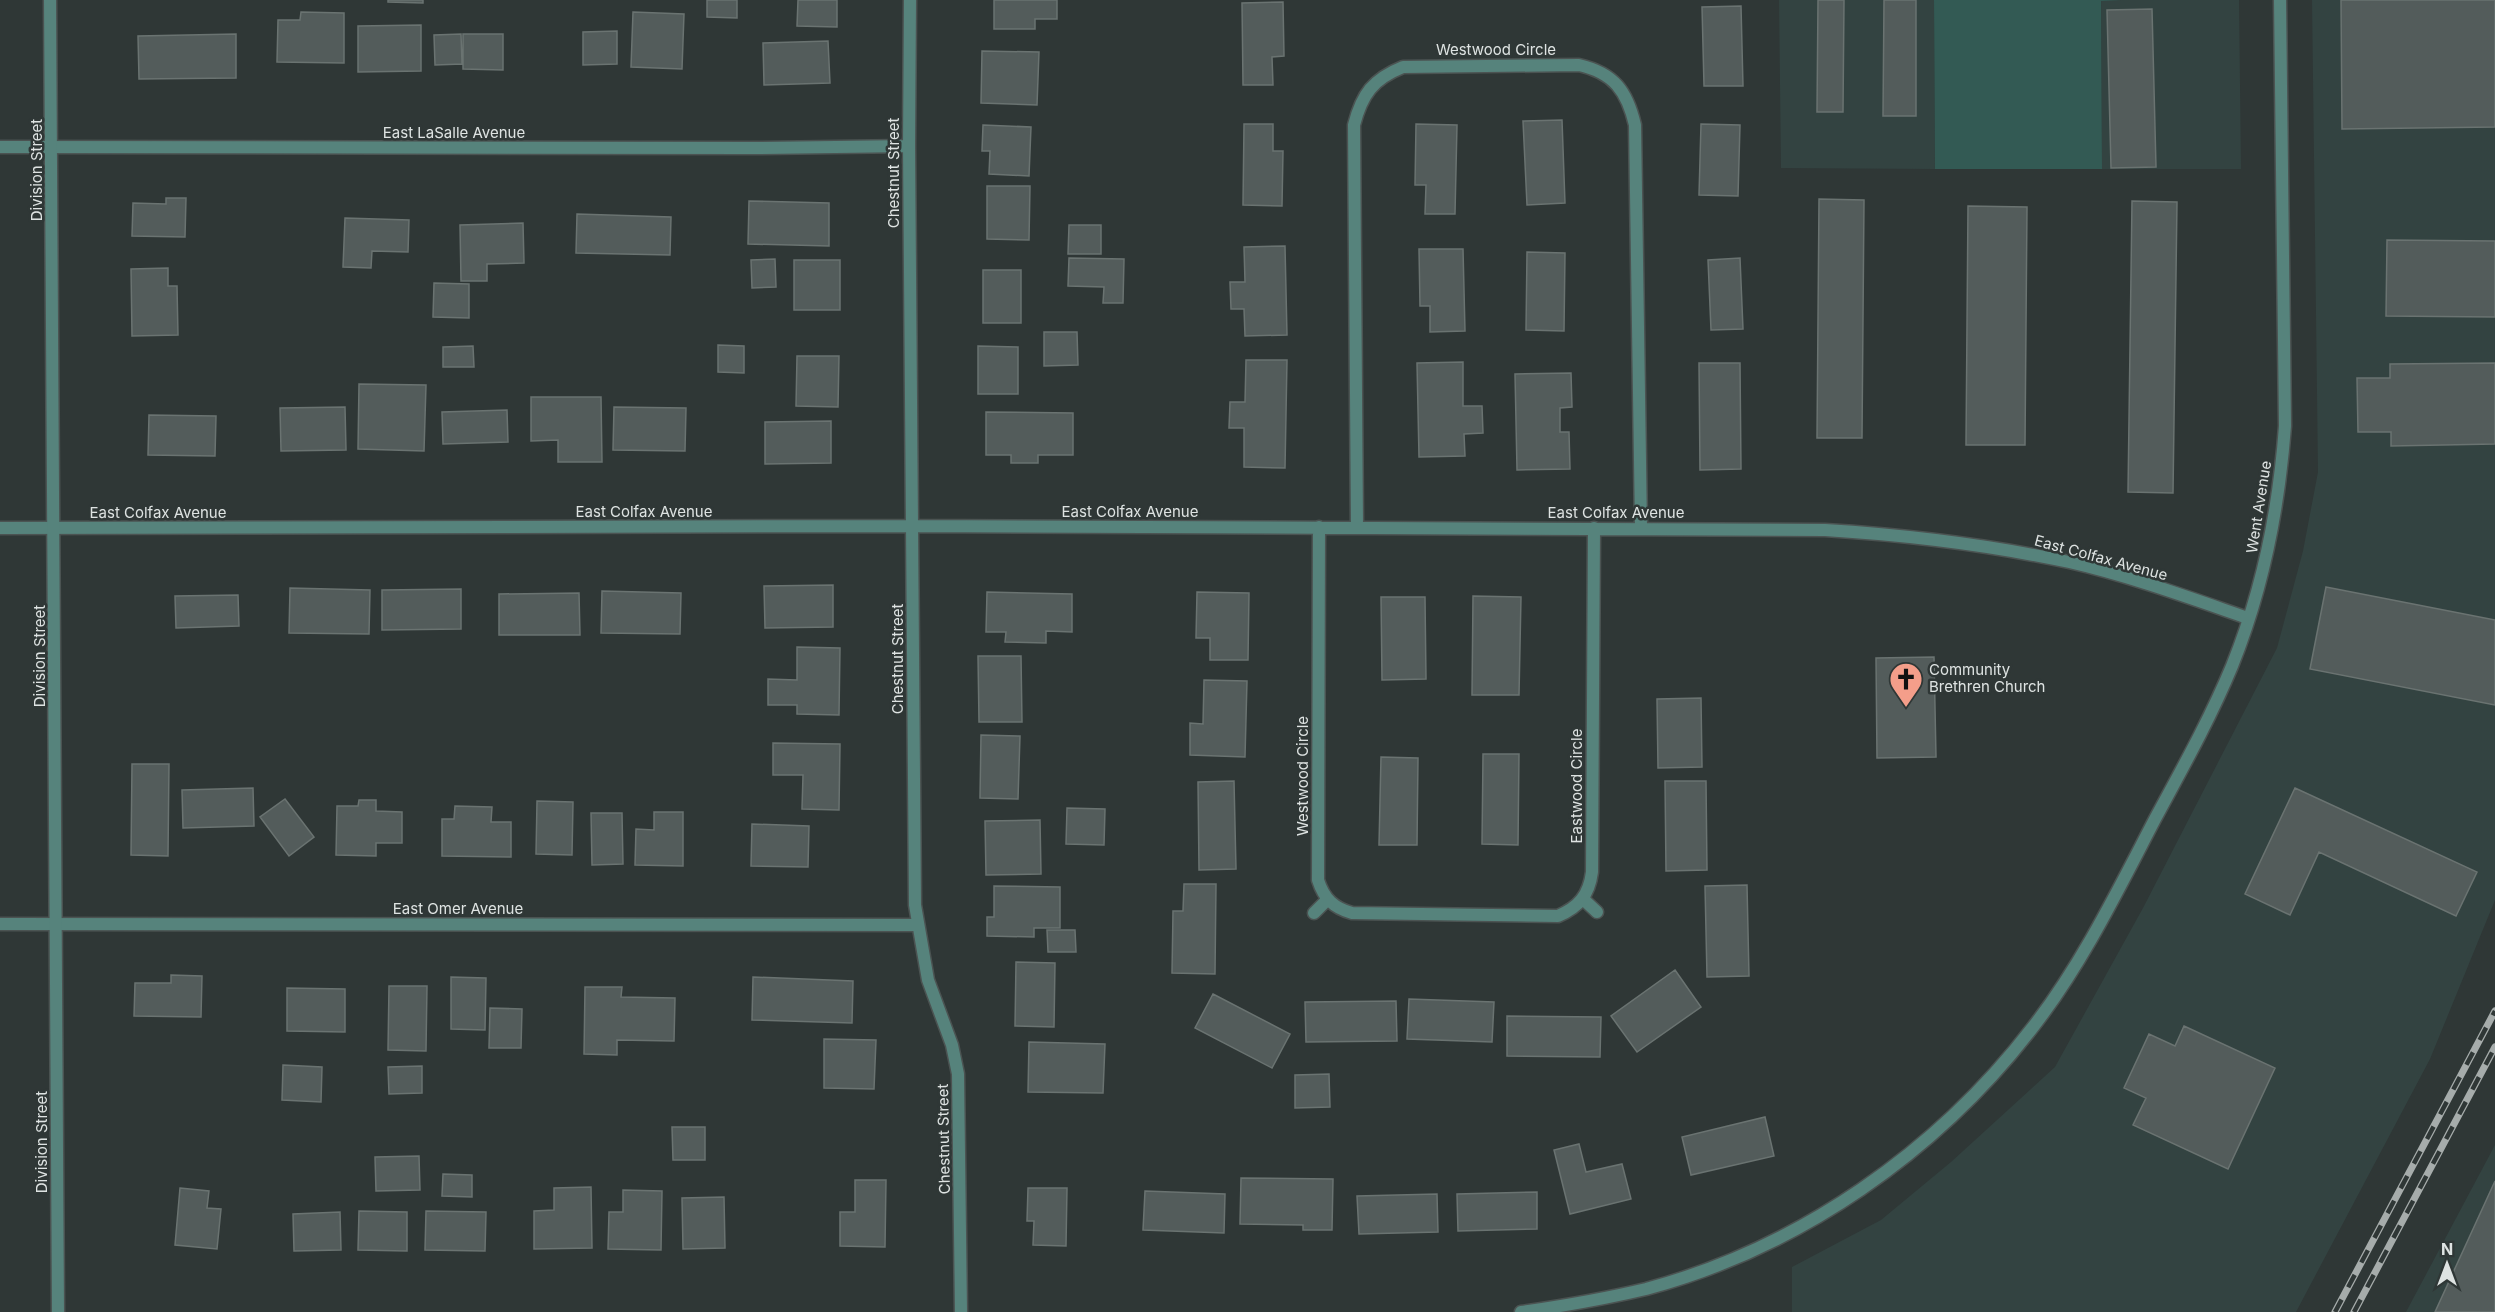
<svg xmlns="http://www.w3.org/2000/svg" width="2495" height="1312" font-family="Inter,sans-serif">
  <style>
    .built { fill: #334341 }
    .green { fill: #335a54 }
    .building { fill: #535c5b; stroke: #6a7371; stroke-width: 1.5 }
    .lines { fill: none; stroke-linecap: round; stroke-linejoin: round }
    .minor-casing { stroke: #4b5352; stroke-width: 15 }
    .tertiary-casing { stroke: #4b5352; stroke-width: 15 }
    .minor { stroke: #56837c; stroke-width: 12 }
    .tertiary { stroke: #56837c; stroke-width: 12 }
    .rail-casing { stroke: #a6acab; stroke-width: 7 }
    .rail { stroke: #2f3736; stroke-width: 4.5; stroke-dasharray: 14; stroke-linecap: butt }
    .labels { text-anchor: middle; stroke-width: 5; stroke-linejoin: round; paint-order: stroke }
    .street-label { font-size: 15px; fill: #dee3e2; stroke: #2f3736 }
    .poi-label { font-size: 15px; fill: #dee3e2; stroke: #2f3736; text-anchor: start }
  </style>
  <rect width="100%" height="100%" fill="#2f3736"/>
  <path class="built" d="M 1779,0 L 1934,0 L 1935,169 L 1781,168 Z
    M 2101,0 L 2239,0 L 2241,169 L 2102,169 Z
    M 2312,0 L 2495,0 L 2495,900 L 2430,1059 L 2296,1312 L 1792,1312 L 1792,1267 L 1881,1220 L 1951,1162 L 2055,1067 L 2143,908 L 2277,648 L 2303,551 L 2318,472 Z
    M 2495,1145 L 2495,1312 L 2406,1312 Z"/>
  <path class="green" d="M 1934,0 L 2121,0 L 2101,1 L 2102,169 L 1935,169 Z"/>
  <path class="building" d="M 388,0 L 423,0 L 423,3 L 388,2 Z
    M 707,0 L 737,0 L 737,18 L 707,17 Z
    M 798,0 L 837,0 L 837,27 L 797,26 Z
    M 994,0 L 1057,0 L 1057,19 L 1035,19 L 1035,29 L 994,29 Z
    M 1818,0 L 1844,0 L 1843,112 L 1817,112 Z
    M 1884,0 L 1916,0 L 1916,116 L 1883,116 Z
    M 2341,0 L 2495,0 L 2495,127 L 2342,129 Z
    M 1283,2 L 1284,56 L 1272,57 L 1273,85 L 1243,85 L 1242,3 Z
    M 1741,6 L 1743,86 L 1704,86 L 1702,7 Z
    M 2152,9 L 2156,167 L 2111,168 L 2107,10 Z
    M 301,12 L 344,13 L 344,63 L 277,62 L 278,20 L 300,20 Z
    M 633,12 L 684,14 L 682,69 L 631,67 Z
    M 421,25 L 421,71 L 358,72 L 358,26 Z
    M 617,31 L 617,64 L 583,65 L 583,32 Z
    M 236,34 L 236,78 L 139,79 L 138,36 Z
    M 461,34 L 462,64 L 435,65 L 434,35 Z
    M 463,34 L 503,34 L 503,70 L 463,69 Z
    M 828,41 L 830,83 L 764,85 L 763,43 Z
    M 982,51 L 1039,52 L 1037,105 L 981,103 Z
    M 1562,120 L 1565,203 L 1527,205 L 1523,121 Z
    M 1244,124 L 1273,124 L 1273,151 L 1283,151 L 1282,206 L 1243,205 Z
    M 1416,124 L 1457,125 L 1455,214 L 1425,214 L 1426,185 L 1415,185 Z
    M 1701,124 L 1740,125 L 1738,196 L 1699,195 Z
    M 983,125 L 1031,127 L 1029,176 L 989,174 L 990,151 L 982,151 Z
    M 987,186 L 1030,186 L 1029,240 L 987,239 Z
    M 166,198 L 186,198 L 185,237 L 132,236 L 133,203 L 166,204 Z
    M 1819,199 L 1864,200 L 1862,438 L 1817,438 Z
    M 749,201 L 829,203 L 829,246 L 748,244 Z
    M 2132,201 L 2177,202 L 2173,493 L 2128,492 Z
    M 1968,206 L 2027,207 L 2025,445 L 1966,445 Z
    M 577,214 L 671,217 L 670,255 L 576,253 Z
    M 345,218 L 409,220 L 408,252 L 372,251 L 371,268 L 343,267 Z
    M 523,223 L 524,263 L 487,264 L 487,281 L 461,281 L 460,225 Z
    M 1069,225 L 1101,225 L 1101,254 L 1068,254 Z
    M 2387,240 L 2495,241 L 2495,317 L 2386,316 Z
    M 1285,246 L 1287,335 L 1245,336 L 1244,309 L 1231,309 L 1230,282 L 1245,282 L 1244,247 Z
    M 1419,249 L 1463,249 L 1465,331 L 1430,332 L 1430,306 L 1420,306 Z
    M 1527,252 L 1565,253 L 1564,331 L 1526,330 Z
    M 1069,258 L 1124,259 L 1123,303 L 1103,303 L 1104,287 L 1068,286 Z
    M 1740,258 L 1743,329 L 1711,330 L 1708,260 Z
    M 775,259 L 776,287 L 752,288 L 751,260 Z
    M 794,260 L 840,260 L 840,310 L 794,310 Z
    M 168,268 L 168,286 L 177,286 L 178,335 L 132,336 L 131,269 Z
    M 983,270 L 1021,270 L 1021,323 L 983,323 Z
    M 434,283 L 469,284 L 469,318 L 433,317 Z
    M 1044,332 L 1077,332 L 1078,365 L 1044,366 Z
    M 718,345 L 744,346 L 744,373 L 718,372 Z
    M 473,346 L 474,367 L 443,367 L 443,347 Z
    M 978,346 L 1018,347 L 1018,394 L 978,394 Z
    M 797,356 L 839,356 L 838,407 L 796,406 Z
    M 1246,360 L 1287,360 L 1285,468 L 1244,467 L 1244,428 L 1229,428 L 1230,402 L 1245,402 Z
    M 1463,362 L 1463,406 L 1482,406 L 1483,433 L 1464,434 L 1465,456 L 1419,457 L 1417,363 Z
    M 1699,363 L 1740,363 L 1741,469 L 1700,470 Z
    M 2495,363 L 2495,444 L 2391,446 L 2391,432 L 2358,432 L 2357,378 L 2390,378 L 2390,364 Z
    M 1571,373 L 1572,407 L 1560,408 L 1560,432 L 1569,432 L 1570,469 L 1517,470 L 1515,374 Z
    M 359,384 L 426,385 L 424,451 L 358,449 Z
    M 531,397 L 601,397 L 602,462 L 558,462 L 558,440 L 531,441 Z
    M 345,407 L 346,450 L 281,451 L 280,408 Z
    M 614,407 L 686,408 L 685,451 L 613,450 Z
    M 507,410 L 508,442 L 443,444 L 442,412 Z
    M 986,412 L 1073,413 L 1073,455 L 1038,455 L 1038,463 L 1011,463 L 1011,455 L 986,455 Z
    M 149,415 L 216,416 L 215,456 L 148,455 Z
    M 831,421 L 831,463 L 765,464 L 765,422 Z
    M 833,585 L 833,627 L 765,628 L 764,586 Z
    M 2326,587 L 2495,620 L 2495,705 L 2310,669 Z
    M 290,588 L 370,590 L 369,634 L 289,633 Z
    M 461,589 L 461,629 L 382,630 L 382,590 Z
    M 602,591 L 681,593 L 680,634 L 601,633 Z
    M 987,592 L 1072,594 L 1072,632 L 1046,631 L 1046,643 L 1005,642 L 1006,632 L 986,632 Z
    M 1197,592 L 1249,593 L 1248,660 L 1210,660 L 1210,638 L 1196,638 Z
    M 579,593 L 580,635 L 499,635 L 499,594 Z
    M 238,595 L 239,626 L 176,628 L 175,596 Z
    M 1473,596 L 1521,597 L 1519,695 L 1472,695 Z
    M 1381,597 L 1425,597 L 1426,679 L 1382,680 Z
    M 797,647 L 840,648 L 839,715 L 797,714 L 797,705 L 768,705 L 768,679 L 797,680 Z
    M 978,656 L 1021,656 L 1022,722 L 979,722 Z
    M 1934,657 L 1936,757 L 1877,758 L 1876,658 Z
    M 1204,680 L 1247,681 L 1245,757 L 1190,755 L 1190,723 L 1203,724 Z
    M 1701,698 L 1702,767 L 1658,768 L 1657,699 Z
    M 981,735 L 1020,736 L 1018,799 L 980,798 Z
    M 773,743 L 840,744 L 839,810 L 802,809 L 803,775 L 773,775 Z
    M 1483,754 L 1519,754 L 1518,845 L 1482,844 Z
    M 1381,757 L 1418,758 L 1417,845 L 1379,845 Z
    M 132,764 L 169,764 L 168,856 L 131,855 Z
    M 1234,781 L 1236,869 L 1199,870 L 1198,782 Z
    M 1665,781 L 1706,781 L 1707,870 L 1666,871 Z
    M 253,788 L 254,826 L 183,828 L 182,790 Z
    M 2295,788 L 2477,872 L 2456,916 L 2319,852 L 2290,915 L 2245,894 Z
    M 285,799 L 314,837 L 289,856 L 260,817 Z
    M 359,800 L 376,800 L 376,811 L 402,812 L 402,843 L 376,843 L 376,856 L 336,855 L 337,806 L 358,806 Z
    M 537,801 L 573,802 L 572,855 L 536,854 Z
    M 455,806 L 492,807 L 491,822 L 511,822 L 511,857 L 442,856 L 442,819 L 454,819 Z
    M 1067,808 L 1105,809 L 1104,845 L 1066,844 Z
    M 654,812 L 683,812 L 683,866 L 635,865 L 636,829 L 654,830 Z
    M 591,813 L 622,813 L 623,864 L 592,865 Z
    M 1040,820 L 1041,874 L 986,875 L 985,821 Z
    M 752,824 L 809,826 L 808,867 L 751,866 Z
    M 1184,884 L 1216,884 L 1215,974 L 1172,973 L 1173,911 L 1183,911 Z
    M 1747,885 L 1749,976 L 1707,977 L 1705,886 Z
    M 994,886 L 1060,887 L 1060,928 L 1034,928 L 1034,937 L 987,936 L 987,917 L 994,917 Z
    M 1047,930 L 1075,930 L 1076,952 L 1048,952 Z
    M 1016,962 L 1055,963 L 1054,1027 L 1015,1026 Z
    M 1675,970 L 1701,1007 L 1637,1052 L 1611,1016 Z
    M 171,975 L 202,976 L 201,1017 L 134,1016 L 135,983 L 171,983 Z
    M 451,977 L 486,978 L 485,1030 L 451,1029 Z
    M 753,977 L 853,981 L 852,1023 L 752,1020 Z
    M 389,986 L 427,986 L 426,1051 L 388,1050 Z
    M 585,987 L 622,987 L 621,997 L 675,998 L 674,1041 L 617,1040 L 617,1055 L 584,1054 Z
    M 287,988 L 345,989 L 345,1032 L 287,1031 Z
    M 1213,994 L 1290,1034 L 1272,1068 L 1195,1028 Z
    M 1409,999 L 1494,1002 L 1492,1042 L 1407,1039 Z
    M 1396,1001 L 1397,1041 L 1306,1042 L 1305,1002 Z
    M 490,1008 L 522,1009 L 521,1048 L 489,1048 Z
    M 1507,1016 L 1601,1017 L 1600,1057 L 1507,1056 Z
    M 2184,1026 L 2275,1068 L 2228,1169 L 2133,1125 L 2146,1098 L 2124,1088 L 2149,1034 L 2175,1046 Z
    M 824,1039 L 876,1040 L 874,1089 L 824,1088 Z
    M 1029,1042 L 1105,1044 L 1103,1093 L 1028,1092 Z
    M 283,1065 L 322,1067 L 321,1102 L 282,1100 Z
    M 422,1066 L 422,1093 L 389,1094 L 388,1067 Z
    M 1329,1074 L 1330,1107 L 1295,1108 L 1295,1075 Z
    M 1765,1117 L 1774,1156 L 1691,1175 L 1682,1137 Z
    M 672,1127 L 705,1127 L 705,1160 L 673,1160 Z
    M 1579,1144 L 1586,1172 L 1622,1164 L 1631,1199 L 1570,1214 L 1554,1150 Z
    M 419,1156 L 420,1190 L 376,1191 L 375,1157 Z
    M 443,1174 L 472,1175 L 472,1197 L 442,1196 Z
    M 1241,1178 L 1333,1179 L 1332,1230 L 1303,1230 L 1303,1225 L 1240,1224 Z
    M 855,1180 L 886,1180 L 885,1247 L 840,1246 L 840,1212 L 855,1212 Z
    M 2495,1181 L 2495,1312 L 2435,1312 Z
    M 591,1187 L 592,1248 L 534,1249 L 534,1211 L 554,1210 L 554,1188 Z
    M 180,1188 L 209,1191 L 207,1208 L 221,1209 L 217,1249 L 175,1245 Z
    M 1028,1188 L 1067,1188 L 1066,1246 L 1033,1245 L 1034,1221 L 1027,1221 Z
    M 623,1190 L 662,1191 L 661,1250 L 608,1249 L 609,1212 L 623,1212 Z
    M 1145,1191 L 1225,1194 L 1224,1233 L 1143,1230 Z
    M 1537,1192 L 1537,1229 L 1458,1231 L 1457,1194 Z
    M 1437,1194 L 1438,1232 L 1359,1234 L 1357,1196 Z
    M 724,1197 L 725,1248 L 683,1249 L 682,1198 Z
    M 359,1211 L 407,1212 L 407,1251 L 358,1250 Z
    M 426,1211 L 486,1212 L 485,1251 L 425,1250 Z
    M 340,1212 L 341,1250 L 294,1251 L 293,1214 Z"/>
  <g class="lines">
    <defs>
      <path id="minor" d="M 910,0 L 909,146 L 915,905 L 928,980 L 952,1045 L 958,1074 L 961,1312
        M 0,147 L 759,148 L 909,146
        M 1319,527 L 1318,880 C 1324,899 1334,908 1352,913 L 1558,916 C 1579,907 1589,895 1592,872 L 1594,528
        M 1357,527 L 1354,125 C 1362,94 1373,79 1403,67 L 1579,65 C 1614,73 1627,91 1635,125 L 1641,528
        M 0,528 L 912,526 L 1825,530 C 1907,535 1989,545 2069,562 C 2130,576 2190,598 2248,618
        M 1583,899 L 1597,912
        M 1314,913 L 1327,900
        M 0,924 L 917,925
        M 1521,1312 C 1563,1306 1604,1299 1646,1289 C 1799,1248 1937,1152 2033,1027 C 2082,964 2118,890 2155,819 C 2182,769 2210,719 2232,666 C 2263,589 2279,508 2285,426 L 2280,0"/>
      <path id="tertiary" d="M 50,0 L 58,1312"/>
    </defs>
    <use href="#minor" class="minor-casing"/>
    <use href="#tertiary" class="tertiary-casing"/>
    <use href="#minor" class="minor"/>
    <use href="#tertiary" class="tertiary"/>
    <defs>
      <path id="rail" d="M 2335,1312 L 2495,1011
        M 2354,1312 L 2495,1047"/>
    </defs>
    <use href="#rail" class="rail-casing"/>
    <use href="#rail" class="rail"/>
  </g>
  <defs>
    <symbol id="church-pin" viewBox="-11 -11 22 30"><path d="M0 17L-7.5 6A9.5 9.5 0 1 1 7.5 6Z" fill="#f49e8a" stroke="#2f3736"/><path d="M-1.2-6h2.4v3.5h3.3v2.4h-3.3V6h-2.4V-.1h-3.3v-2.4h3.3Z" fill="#111"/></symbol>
  </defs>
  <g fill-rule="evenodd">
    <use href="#church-pin" x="1887" y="660" width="38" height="52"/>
  </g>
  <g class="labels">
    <g class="street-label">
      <text x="1496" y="55">Westwood Circle</text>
      <text x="454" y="138">East LaSalle Avenue</text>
      <text transform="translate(37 170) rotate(-90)" y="5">Division Street</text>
      <text transform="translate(894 173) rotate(-90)" y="5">Chestnut Street</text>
      <text transform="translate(2259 507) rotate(-81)" y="5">Went Avenue</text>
      <text x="644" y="517">East Colfax Avenue</text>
      <text x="1130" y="517">East Colfax Avenue</text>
      <text x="158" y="518">East Colfax Avenue</text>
      <text x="1616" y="518">East Colfax Avenue</text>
      <text transform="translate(2101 558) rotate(15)" y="5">East Colfax Avenue</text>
      <text transform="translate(40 656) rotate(-90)" y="5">Division Street</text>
      <text transform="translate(898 659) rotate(-90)" y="5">Chestnut Street</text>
      <text transform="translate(1303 776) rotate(-90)" y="5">Westwood Circle</text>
      <text transform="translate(1577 786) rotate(-90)" y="5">Eastwood Circle</text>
      <text x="458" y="914">East Omer Avenue</text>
      <text transform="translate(944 1139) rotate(-91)" y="5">Chestnut Street</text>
      <text transform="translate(42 1142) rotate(-90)" y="5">Division Street</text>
    </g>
    <g class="poi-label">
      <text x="1929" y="675">Community<tspan x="1929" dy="17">Brethren Church</tspan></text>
    </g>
  </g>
  <g transform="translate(2447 1264)" stroke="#2f3736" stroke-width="4.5" paint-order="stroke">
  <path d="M0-4.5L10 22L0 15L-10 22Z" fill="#dee3e2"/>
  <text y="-9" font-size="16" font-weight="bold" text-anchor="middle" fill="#dee3e2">N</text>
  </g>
</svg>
